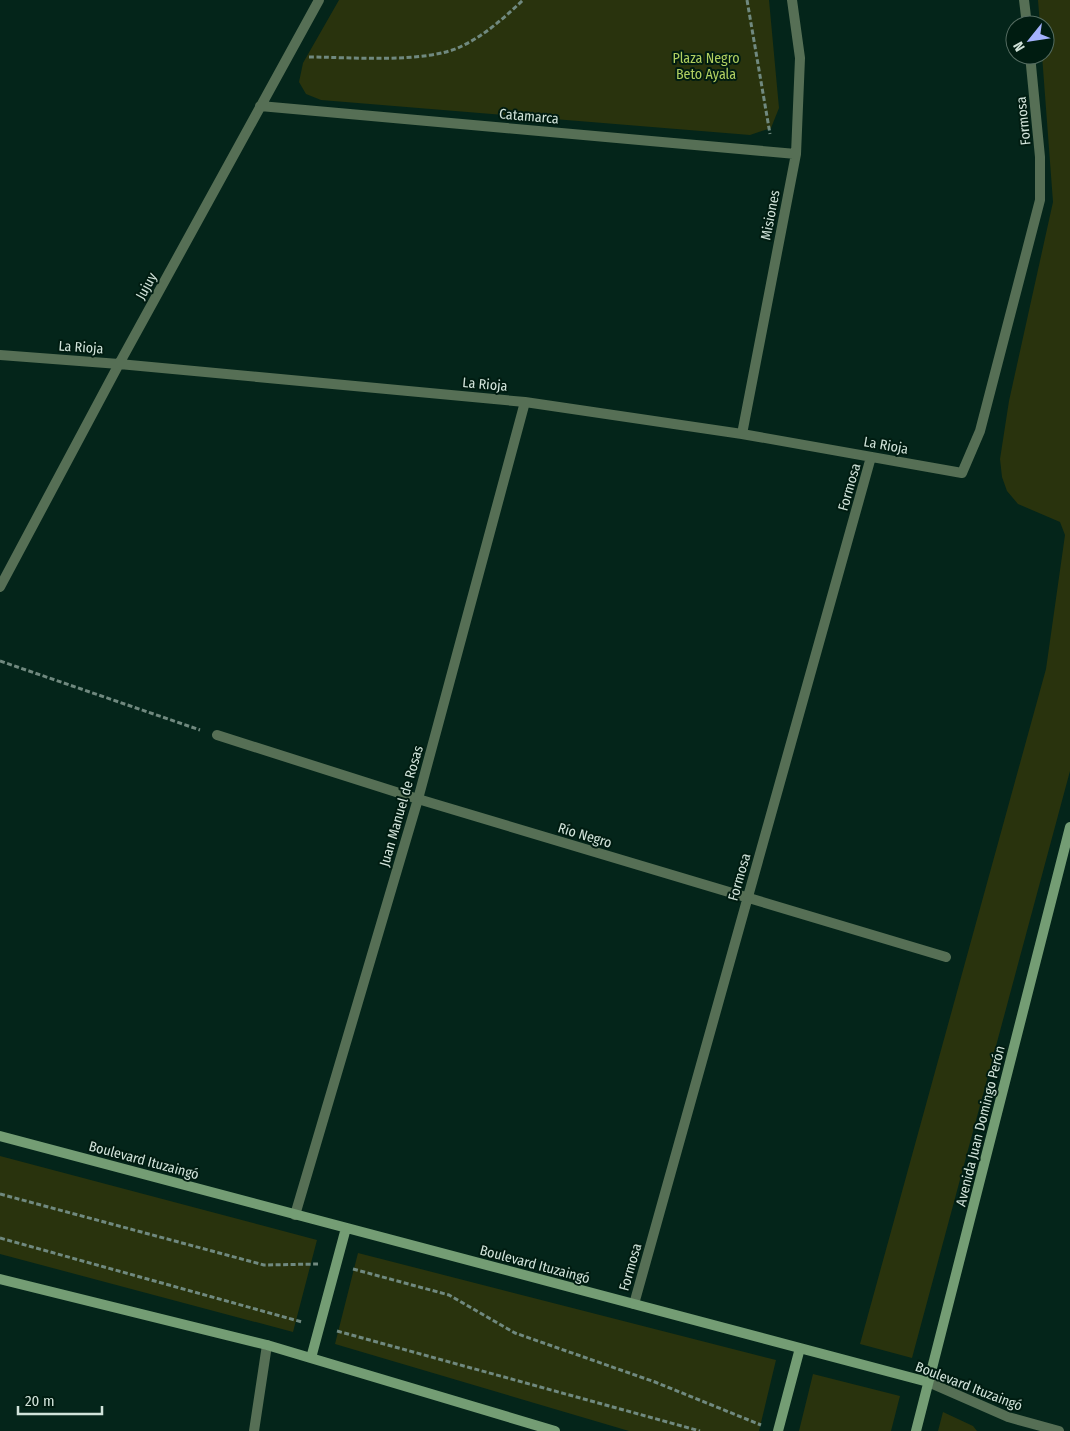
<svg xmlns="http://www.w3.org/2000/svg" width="1070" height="1431" font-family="'Fira Sans Condensed',sans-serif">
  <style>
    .green { fill: #29330d }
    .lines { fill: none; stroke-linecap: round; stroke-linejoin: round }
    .path { stroke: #70897f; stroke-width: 3; stroke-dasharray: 5 2.5; stroke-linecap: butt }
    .minor { stroke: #566f55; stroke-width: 10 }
    .tertiary { stroke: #566f55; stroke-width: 10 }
    .secondary { stroke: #749d74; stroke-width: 10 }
    .labels { text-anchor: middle; stroke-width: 4; stroke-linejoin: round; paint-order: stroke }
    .park-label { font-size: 14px; fill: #b1d061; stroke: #001c11 }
    .street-label { font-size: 14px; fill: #d1e3da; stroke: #001c11 }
  </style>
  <rect width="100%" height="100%" fill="#04251a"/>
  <path class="green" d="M 339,0 L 769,0 L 779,108 L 771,128 L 750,135 L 321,100 L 306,94 L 299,82 L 303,63 Z
    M 1038,0 L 1070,0 L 1070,771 L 912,1358 L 860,1344 L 1046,669 L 1065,535 L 1060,522 L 1018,504 L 1007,491 L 1002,477 L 1000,459 L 1009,401 L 1053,202 L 1042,55 L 1045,55 L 1045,25 L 1040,25 Z
    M 0,1156 L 317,1240 L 293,1332 L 0,1254 Z
    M 358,1253 L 776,1360 L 759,1431 L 629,1431 L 335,1344 Z
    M 813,1374 L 900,1396 L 891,1431 L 799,1431 Z
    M 943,1412 L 973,1426 L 977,1431 L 938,1431 Z"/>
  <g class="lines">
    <path class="path" d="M 747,0 L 770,134
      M 309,57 C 349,57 427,64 462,46 C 485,35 504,18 523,0
      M 0,661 L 200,730
      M 0,1194 L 264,1265 L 318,1264
      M 0,1238 L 302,1322
      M 353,1269 L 449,1295 L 515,1333 L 655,1382 L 761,1425
      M 337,1331 L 700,1431"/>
    <path class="minor" d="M 1024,0 L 1027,25
      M 260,106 L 796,154
      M 0,355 L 119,364 L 525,402 L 742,434 L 962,473 L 980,431 L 1040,200 L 1040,157 L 1030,55
      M 742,434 L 796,154 L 800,58 L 792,0
      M 0,587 L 119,364 L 319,0
      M 217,735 L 418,799 L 946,957
      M 295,1215 L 418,799 L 525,402
      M 634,1304 L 871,457
      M 254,1431 L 267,1345"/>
    <path class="tertiary" d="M 928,1382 L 1008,1417 L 1059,1431"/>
    <path class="secondary" d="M 0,1136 L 928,1382
      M 0,1279 L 267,1345 L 555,1431
      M 311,1358 L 346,1228
      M 778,1431 L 800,1348
      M 916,1431 L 1070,827"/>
  </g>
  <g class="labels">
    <g class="park-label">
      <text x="706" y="63">Plaza Negro<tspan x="706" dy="16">Beto Ayala</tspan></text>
    </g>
    <g class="street-label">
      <text transform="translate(529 116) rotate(5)" y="5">Catamarca</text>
      <text transform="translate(1023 121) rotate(-96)" y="5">Formosa</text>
      <text transform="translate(770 215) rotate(-79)" y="5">Misiones</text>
      <text transform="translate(146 286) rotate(-61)" y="5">Jujuy</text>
      <text transform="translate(81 347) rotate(4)" y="5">La Rioja</text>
      <text transform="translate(485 384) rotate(5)" y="5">La Rioja</text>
      <text transform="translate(886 445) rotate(10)" y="5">La Rioja</text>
      <text transform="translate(849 487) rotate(-74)" y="5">Formosa</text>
      <text transform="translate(401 806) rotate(-74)" y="5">Juan Manuel de Rosas</text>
      <text transform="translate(585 835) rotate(17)" y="5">Río Negro</text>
      <text transform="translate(739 877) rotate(-74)" y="5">Formosa</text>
      <text transform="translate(980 1126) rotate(-76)" y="5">Avenida Juan Domingo Perón</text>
      <text transform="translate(144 1160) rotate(15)" y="5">Boulevard Ituzaingó</text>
      <text transform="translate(535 1264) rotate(15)" y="5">Boulevard Ituzaingó</text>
      <text transform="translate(630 1267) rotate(-74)" y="5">Formosa</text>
      <text transform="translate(969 1386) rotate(21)" y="5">Boulevard Ituzaingó</text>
    </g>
  </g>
  <g transform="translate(1030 40) rotate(240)"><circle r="24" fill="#001c11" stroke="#546c61"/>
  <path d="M0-4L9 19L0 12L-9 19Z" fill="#a4b2fc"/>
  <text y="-8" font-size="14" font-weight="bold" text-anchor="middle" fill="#d1e3da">N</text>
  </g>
  <path d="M18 1406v8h84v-8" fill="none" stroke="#d1e3da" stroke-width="2.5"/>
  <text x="25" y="1406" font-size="15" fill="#d1e3da" stroke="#001c11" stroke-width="4" paint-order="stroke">20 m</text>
</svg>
